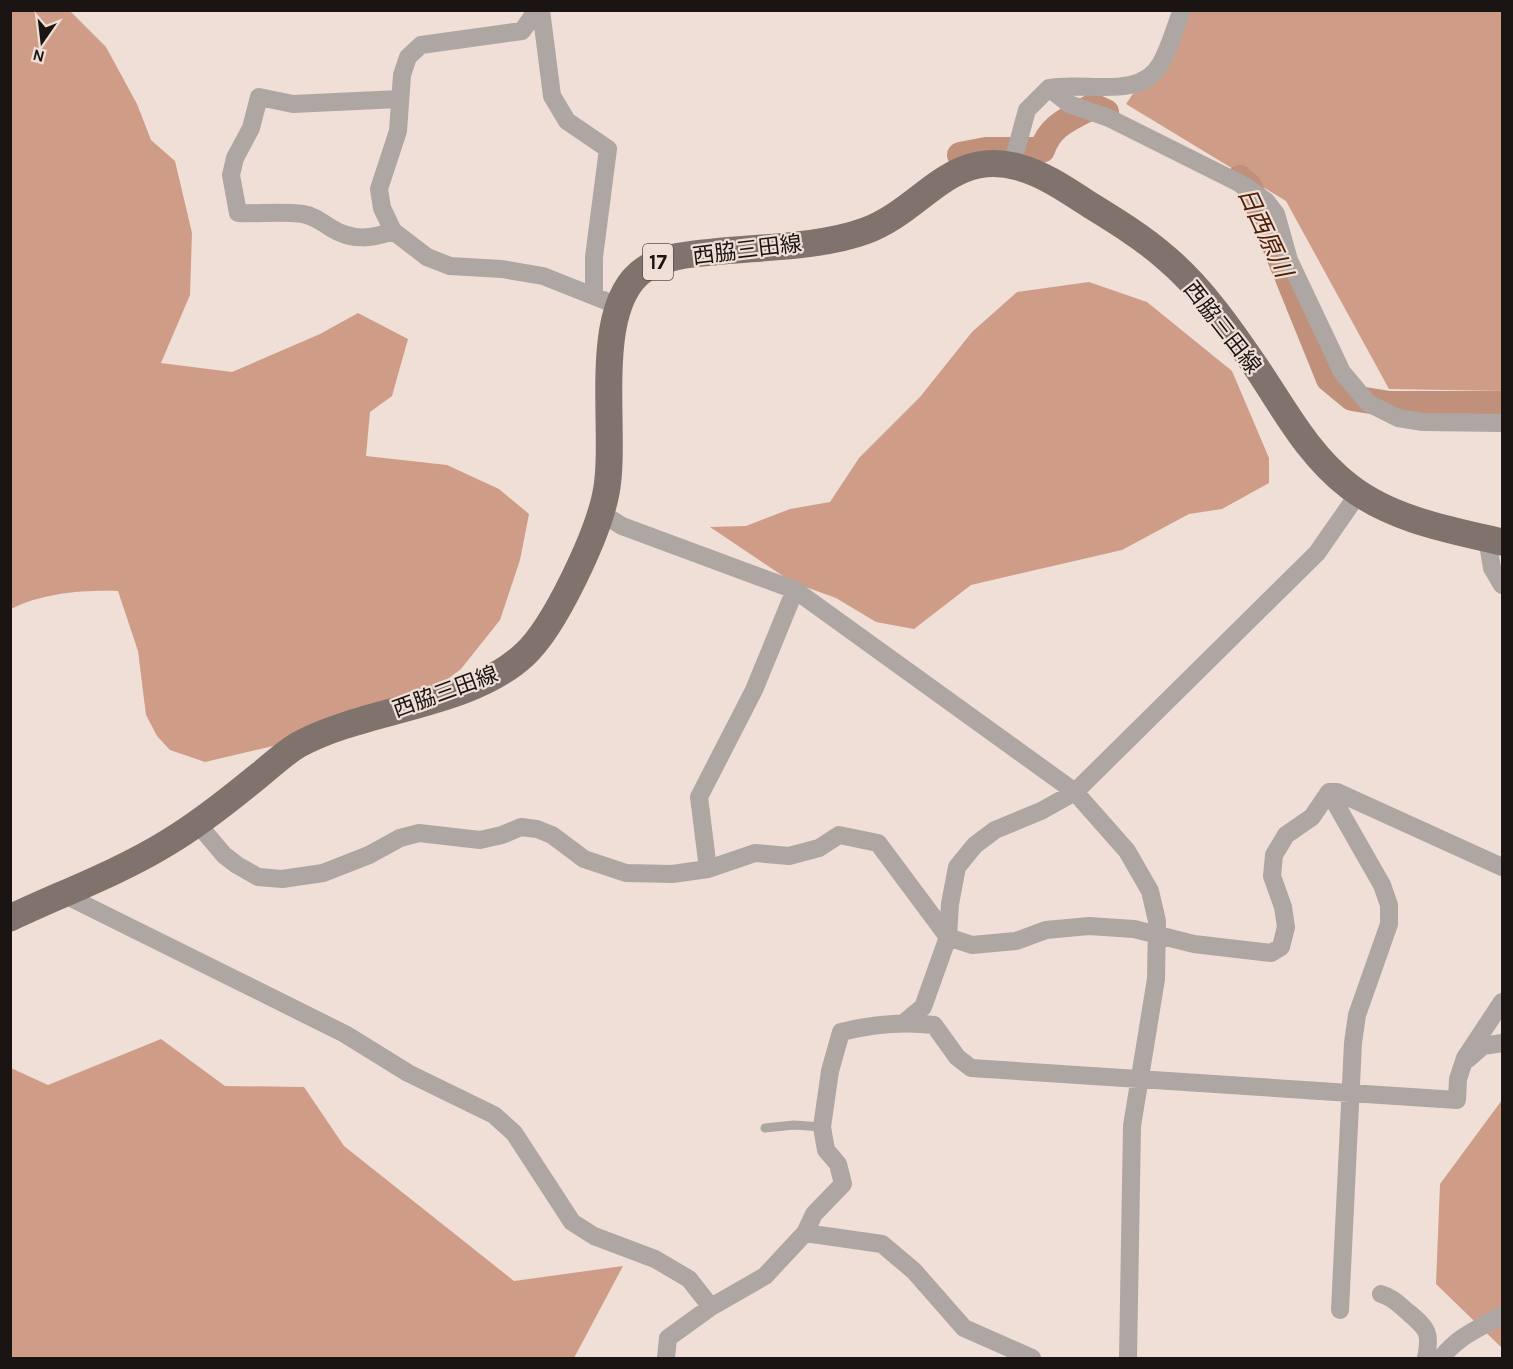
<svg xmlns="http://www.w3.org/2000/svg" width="1513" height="1369" font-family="Karla,'Noto Sans JP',sans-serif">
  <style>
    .forest { fill: #cf9d87 }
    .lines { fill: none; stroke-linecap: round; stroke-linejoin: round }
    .river { stroke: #c1907b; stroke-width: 26 }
    .service { stroke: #ada6a3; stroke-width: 9 }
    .minor { stroke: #ada6a3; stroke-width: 18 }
    .primary { stroke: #80736d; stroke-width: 27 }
    .labels { text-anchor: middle; stroke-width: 4.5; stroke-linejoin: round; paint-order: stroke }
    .shield { fill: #f0dfd7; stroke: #5a514d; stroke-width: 1.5 }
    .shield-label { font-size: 21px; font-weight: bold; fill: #1a1412 }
    .street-label { font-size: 22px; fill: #1a1412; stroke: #f0dfd7 }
    .water-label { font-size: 24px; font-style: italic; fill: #4e2008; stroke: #f0dfd7 }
  </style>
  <rect width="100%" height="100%" fill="#f0dfd7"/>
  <path class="forest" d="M 11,11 L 71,12 L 106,47 L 137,104 L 151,140 L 175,161 L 192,233 L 190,295 L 161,363 L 232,372 L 320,334 L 358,313 L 408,339 L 392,396 L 370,412 L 366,456 L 447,465 L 499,489 L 529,514 L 520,560 L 500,620 L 461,669 L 420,700 L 282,744 L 205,762 L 170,750 L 157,736 L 146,715 L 138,651 L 118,591 C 82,590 43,593 11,609 Z
    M 1189,11 L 1502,11 L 1502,391 L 1389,389 L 1286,201 L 1126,104 Z
    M 1089,282 L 1147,302 L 1232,371 L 1269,458 L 1269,483 L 1222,509 L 1189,514 L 1122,550 L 971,585 L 914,629 L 876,622 L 836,598 L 792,582 L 710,527 L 746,526 L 790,509 L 830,502 L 859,458 L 920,397 L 972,332 L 1017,292 Z
    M 161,1039 L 225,1086 L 304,1087 L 344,1146 L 514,1281 L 623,1266 L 574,1358 L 11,1358 L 11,1068 L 48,1085 Z
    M 1502,1100 L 1502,1348 L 1436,1284 L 1440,1184 Z"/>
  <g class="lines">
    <path class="river" d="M 960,155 L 986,150 L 1042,150 C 1051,124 1070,119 1093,106 L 1106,112
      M 1240,178 L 1249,186 L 1264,219 L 1329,379 L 1352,398 L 1390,404 L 1502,404"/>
    <path class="service" d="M 765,1128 L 794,1125 L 822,1127"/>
    <path class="minor" d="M 537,10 L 522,31 L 421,45 L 408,57 L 402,75 L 398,131 L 379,189 L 382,208 L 393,231 L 427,257 L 450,266 L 502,269 L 543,276 L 616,305
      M 541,10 L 552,96 L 567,121 L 608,149 L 594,257 L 594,295
      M 1049,88 L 1069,104 L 1109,118 L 1245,186 L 1266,201 L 1276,214 L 1289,260 L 1342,372 L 1368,403 L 1398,418 L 1423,422 L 1502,423
      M 1012,165 L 1027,110 L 1049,88 C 1084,81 1141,101 1161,63 C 1170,47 1175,27 1182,10
      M 393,231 C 371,239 352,241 331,228 C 321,222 315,216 303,214 C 282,211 259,214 238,213 L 231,175 L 235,158 L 251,128 L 259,97 L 293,104 L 399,99
      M 601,513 L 622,526 L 795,590 L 1075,792 L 1127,851 L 1150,891 L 1157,921 L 1156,979 L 1132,1126 L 1128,1358
      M 1487,538 L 1492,568 L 1502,585
      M 1329,792 L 1382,885 L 1389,905 L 1389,924 L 1357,1015 L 1353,1043 L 1340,1310
      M 1329,792 L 1337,792 L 1502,867
      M 197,823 L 224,855 L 237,865 L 258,877 L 282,879 L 323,873 L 369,855 L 400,838 L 419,833 L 480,840 L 502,835 L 521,827 L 537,829 L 552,835 L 584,859 L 626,873 L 672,874 L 708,869 L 755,853 L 789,856 L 819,848 L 839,835 L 878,843 L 948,937 L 972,945 L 1016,941 L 1046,930 L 1089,926 L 1134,929 L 1194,944 L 1271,953 L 1281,947 L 1286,927 L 1283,907 L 1272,876 L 1274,855 L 1286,835 L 1312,817 L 1329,792
      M 708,869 L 699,797 L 754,690 L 795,590
      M 63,894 L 345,1034 L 408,1073 L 494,1115 L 514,1133 L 572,1222 L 594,1236 L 655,1259 L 689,1279 L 711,1307
      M 905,1022 L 923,1007 L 948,937 L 950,904 L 957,867 L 975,845 L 995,830 L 1041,811 L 1075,792 L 1317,553 L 1358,494
      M 1468,1059 L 1483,1046 L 1502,1043
      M 805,1233 L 882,1244 L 914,1271 L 964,1328 L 1032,1358
      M 1381,1294 C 1394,1298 1399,1305 1409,1313 C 1428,1329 1431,1333 1426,1358
      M 666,1358 L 668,1338 L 711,1307 L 765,1276 L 805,1233 L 814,1214 L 843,1184 L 838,1164 L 826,1150 L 822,1127 L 830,1071 L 841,1032 C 873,1024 901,1021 934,1025 L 957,1057 L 971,1068 L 1457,1100 L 1458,1079 L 1465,1058 L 1502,1002
      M 1441,1358 C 1461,1334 1477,1330 1502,1315"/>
    <path class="primary" d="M 10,918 C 63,893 118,873 167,843 C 199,824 229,800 257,777 C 271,766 283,754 298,745 C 365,708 468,707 524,655 C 555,627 598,534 606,493 C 618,432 589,306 645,269 C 665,256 690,254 713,252 C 761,247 821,247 865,231 C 923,210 950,148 1018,167 C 1044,174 1067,190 1090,205 C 1116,221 1142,237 1165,257 C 1201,287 1230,329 1256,367 C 1285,410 1308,455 1350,487 C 1393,520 1451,530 1502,542"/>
  </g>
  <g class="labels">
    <rect class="shield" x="643" y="244" width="30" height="36" rx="4.5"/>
    <g class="shield-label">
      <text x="658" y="269">17</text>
    </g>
    <g class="street-label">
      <text transform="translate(747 249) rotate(-7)" y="8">西脇三田線</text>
      <text transform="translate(1223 327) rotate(52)" y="8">西脇三田線</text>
      <text transform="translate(445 691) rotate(-20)" y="8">西脇三田線</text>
    </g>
    <g class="water-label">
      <text transform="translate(1265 232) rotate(65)" y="8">日西原川</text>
    </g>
  </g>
  <rect width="1513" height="1369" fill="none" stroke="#1a1412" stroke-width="24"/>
  <g transform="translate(42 42) rotate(194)" stroke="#f0dfd7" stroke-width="4.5" paint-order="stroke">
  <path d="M0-4.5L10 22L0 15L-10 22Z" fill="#1a1412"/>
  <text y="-9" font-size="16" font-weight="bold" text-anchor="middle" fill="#1a1412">N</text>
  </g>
</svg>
